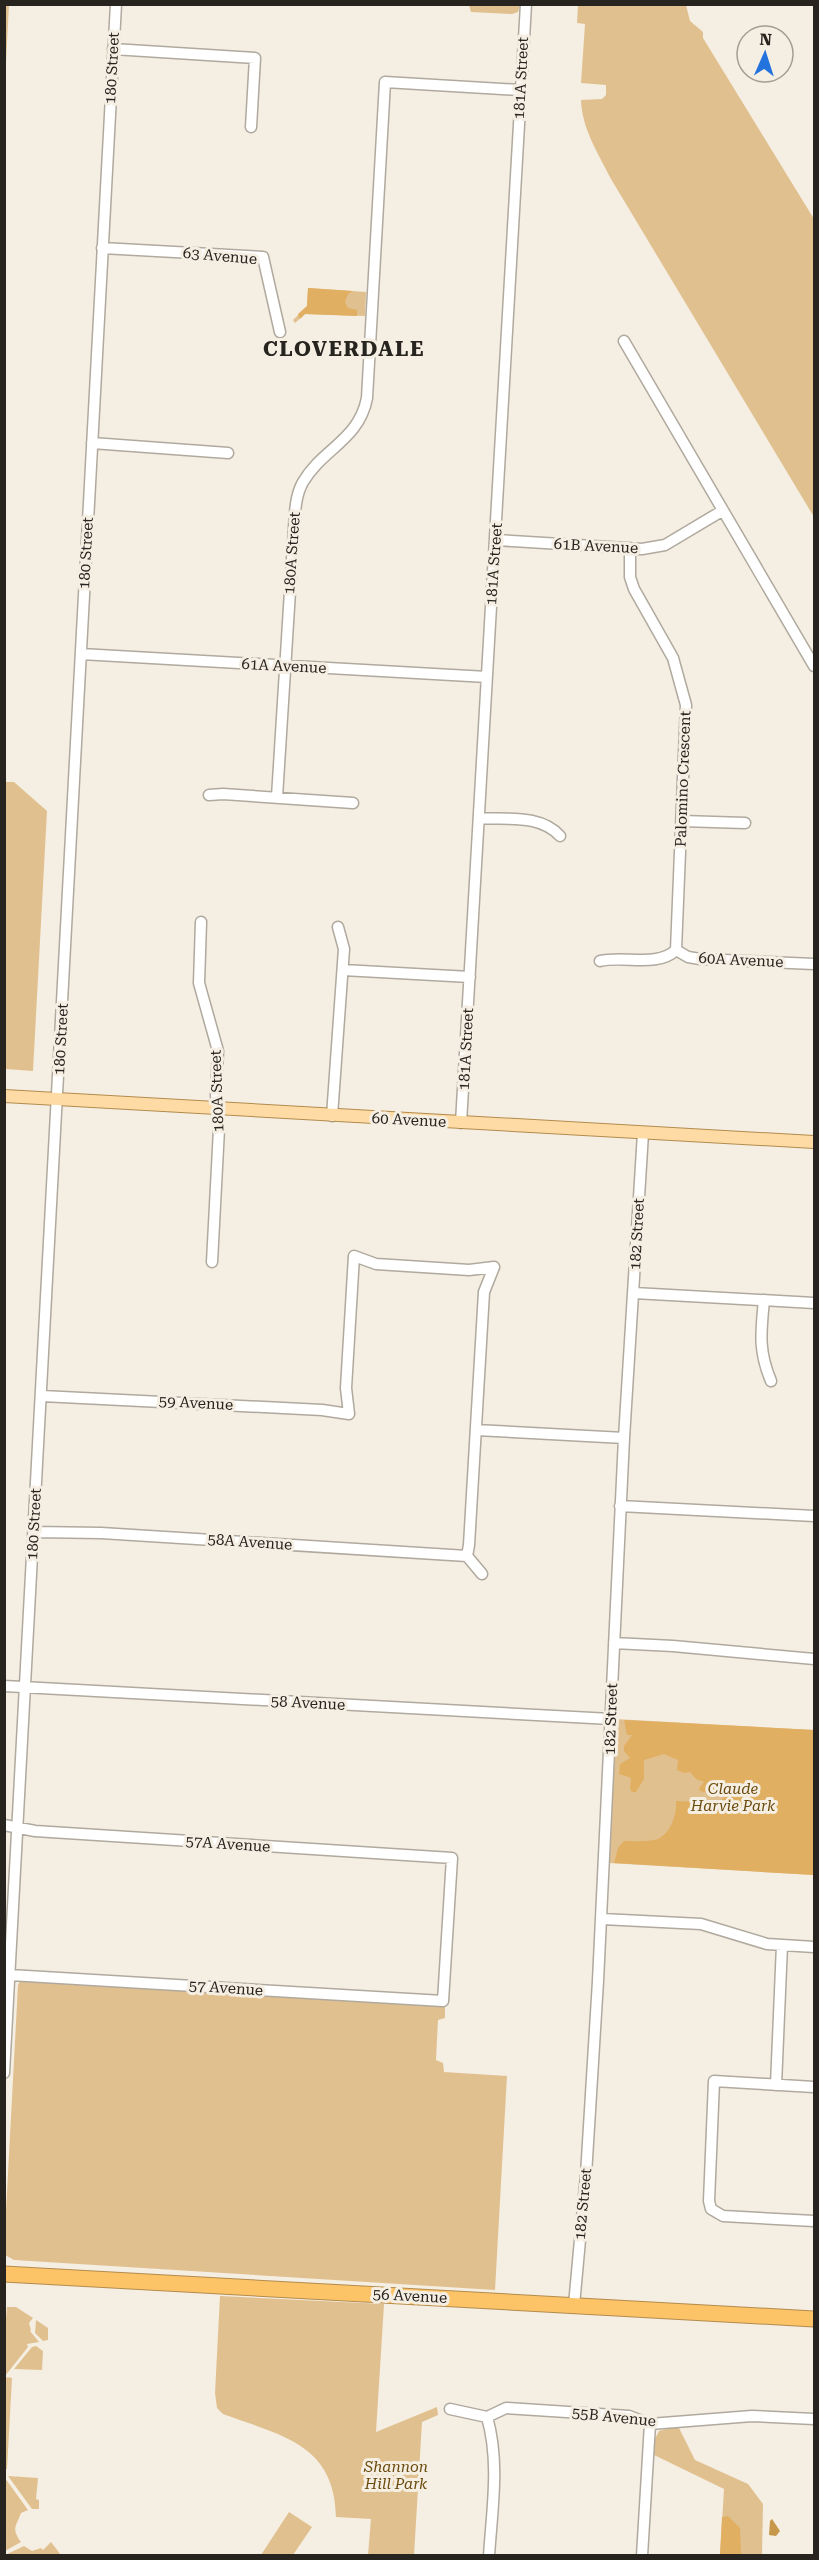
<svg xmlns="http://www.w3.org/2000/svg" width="819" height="2560" font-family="'Roboto Serif',serif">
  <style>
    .green { fill: #e1c08f }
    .forest { fill: #e0af62 }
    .water { fill: #c7984a }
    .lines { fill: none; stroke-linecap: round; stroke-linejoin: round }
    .minor-casing { stroke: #b0a99e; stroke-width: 13 }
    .major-casing { stroke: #b28b4e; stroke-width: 14 }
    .highway-casing { stroke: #b28b4e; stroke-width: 17 }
    .minor { stroke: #fff; stroke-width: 10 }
    .major { stroke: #fedba4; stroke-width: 12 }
    .highway { stroke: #fdc367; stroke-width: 15 }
    .labels { text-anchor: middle; stroke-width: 6; stroke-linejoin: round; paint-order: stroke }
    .street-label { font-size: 15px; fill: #272420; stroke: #f5eee2 }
    .park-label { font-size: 15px; font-style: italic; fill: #6b4a0d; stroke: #f5eee2 }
    .district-label { font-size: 21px; font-weight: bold; letter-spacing: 1.5px; fill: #272420; stroke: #f5eee2 }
  </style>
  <rect width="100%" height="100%" fill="#f5eee2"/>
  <path class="green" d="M 5,4 L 9,5 L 5,82 L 4,5 Z
    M 469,5 L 520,4 L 520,5 L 518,12 L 512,14 L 471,12 Z
    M 578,5 L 686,5 L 690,21 L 703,32 L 703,38 L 814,219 L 814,517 L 611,179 C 598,153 582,129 581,100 L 602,99 L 606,95 L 606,85 L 581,83 L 585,24 L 577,23 Z
    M 308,288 L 366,292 L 365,316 L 305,314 L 295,323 L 293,320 L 307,306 Z
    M 5,782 L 14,782 L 47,811 L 33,1071 L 5,1069 Z
    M 615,1719 L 814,1730 L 814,1875 L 609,1863 Z
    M 21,1980 L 445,2006 L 445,2018 L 438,2020 L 436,2060 L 443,2063 L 444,2072 L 507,2076 L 495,2290 L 14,2260 L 5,2255 L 5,2230 L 18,1985 Z
    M 220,2296 L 384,2304 L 376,2432 L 437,2407 L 438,2415 L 422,2422 L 414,2555 L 368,2555 L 371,2519 L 336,2517 C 335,2443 279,2435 223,2414 L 217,2408 L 215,2393 Z
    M 7,2307 L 16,2307 L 33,2318 L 29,2323 L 31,2330 L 30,2331 L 39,2342 L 27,2344 L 28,2347 L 5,2376 L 5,2330 Z
    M 36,2320 L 48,2328 L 48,2340 L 43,2341 L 35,2333 Z
    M 36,2346 L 43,2351 L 42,2370 L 14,2369 L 32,2347 Z
    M 7,2377 L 12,2378 L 7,2469 L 4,2469 L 4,2381 Z
    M 678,2426 L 695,2460 L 748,2484 L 763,2504 L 762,2555 L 720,2555 L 724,2489 L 654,2455 L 655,2439 L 659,2431 Z
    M 8,2476 L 38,2478 L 36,2499 L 39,2500 L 39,2509 L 32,2509 Z
    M 5,2478 L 28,2510 L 21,2513 C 16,2527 11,2528 21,2542 L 5,2551 Z
    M 289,2512 L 312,2527 L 293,2555 L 261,2555 Z
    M 51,2542 L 61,2555 L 5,2555 L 24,2546 L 32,2551 L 41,2548 L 43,2550 Z"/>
  <path class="forest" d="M 308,288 L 353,291 L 348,294 L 345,302 L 348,308 L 357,310 L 357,316 L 305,314 L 300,319 L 298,314 L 307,306 Z
    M 624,1720 L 814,1730 L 814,1875 L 614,1863 L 618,1848 L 624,1841 C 633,1841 649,1842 658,1839 C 671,1833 677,1814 676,1801 L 718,1803 L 728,1794 L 717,1795 L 700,1791 L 699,1788 L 704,1782 L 696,1779 L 690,1772 L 684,1773 L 677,1770 L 678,1760 L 664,1754 L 644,1760 L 644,1779 L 636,1792 L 632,1792 L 630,1789 L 631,1778 L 619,1774 L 620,1764 L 630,1758 L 624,1751 L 624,1746 L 632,1735 L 627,1735 Z
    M 728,2516 L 740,2528 L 741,2555 L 720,2555 L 722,2517 Z"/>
  <path class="water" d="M 772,2519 L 780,2531 L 776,2536 L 769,2535 L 770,2521 Z"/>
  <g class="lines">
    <defs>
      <path id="minor" d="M 113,49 L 255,58 L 251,127
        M 102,248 L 263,257 L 280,332
        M 624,341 L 814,666
        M 92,443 L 228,453
        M 496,540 L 642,549 L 665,545 L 722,511
        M 630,548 L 630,577 L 634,589 L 673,658 L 686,705 L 676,950
        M 81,654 L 487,677
        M 209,795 L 223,794 L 353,803
        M 277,797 L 294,528 C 295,513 295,496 303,482 C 322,449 359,440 367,398 L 385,82 L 520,90
        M 480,818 C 507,820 540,814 560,836
        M 682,821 L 745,823
        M 201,922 L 199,983 L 218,1051 L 216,1095 L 219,1129 L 212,1262
        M 676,950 L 688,957 L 700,959 L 814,964
        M 600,961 C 624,955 657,968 676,950
        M 343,970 L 470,977
        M 332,1116 L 344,949 L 338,927
        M 461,1123 L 526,4
        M 634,1293 L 814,1303
        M 764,1300 C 761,1332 758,1350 771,1381
        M 42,1396 L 322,1410 L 349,1414 L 346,1388 L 354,1256 L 376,1264 L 469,1270 L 494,1267
        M 476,1430 L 624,1438
        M 620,1506 L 814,1516
        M 34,1532 L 101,1533 L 467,1556
        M 467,1556 L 469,1545 L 484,1292 L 494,1267
        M 467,1556 L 482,1574
        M 614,1643 L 673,1646 L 814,1659
        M 4,1686 L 611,1719
        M 4,1825 L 35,1831 L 452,1858 L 443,2001 L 10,1975
        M 602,1919 L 701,1924 L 767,1944 L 814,1947
        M 4,2073 L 116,4
        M 776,2085 L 782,1945
        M 814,2087 L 714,2081 L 709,2201 L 711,2209 L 723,2216 L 814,2221
        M 574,2305 L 586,2175 L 598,1981 L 624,1438 L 643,1133
        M 450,2409 L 487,2417
        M 487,2417 L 506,2408 L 629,2416 L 650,2424 L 752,2416 L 814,2419
        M 487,2417 C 500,2462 492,2509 489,2556
        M 642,2556 L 650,2424"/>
      <path id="major" d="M 4,1096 L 814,1142"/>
      <path id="highway" d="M 4,2274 L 814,2319"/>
    </defs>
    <use href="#minor" class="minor-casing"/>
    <use href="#major" class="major-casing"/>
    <use href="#highway" class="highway-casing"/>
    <use href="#minor" class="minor"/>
    <use href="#major" class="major"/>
    <use href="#highway" class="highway"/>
  </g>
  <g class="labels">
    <g class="street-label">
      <text transform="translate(112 68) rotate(-87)" y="5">180 Street</text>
      <text transform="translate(521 78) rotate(-87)" y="5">181A Street</text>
      <text transform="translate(220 256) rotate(5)" y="5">63 Avenue</text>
      <text transform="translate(596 546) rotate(3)" y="5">61B Avenue</text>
      <text transform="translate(86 553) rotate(-87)" y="5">180 Street</text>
      <text transform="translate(292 553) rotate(-86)" y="5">180A Street</text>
      <text transform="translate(494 564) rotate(-86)" y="5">181A Street</text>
      <text transform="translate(284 666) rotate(3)" y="5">61A Avenue</text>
      <text transform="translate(683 779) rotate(-88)" y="5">Palomino Crescent</text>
      <text transform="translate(741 960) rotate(3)" y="5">60A Avenue</text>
      <text transform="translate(61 1039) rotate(-87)" y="5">180 Street</text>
      <text transform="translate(466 1049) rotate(-87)" y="5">181A Street</text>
      <text transform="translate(217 1091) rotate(-92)" y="5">180A Street</text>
      <text transform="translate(409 1120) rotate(3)" y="5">60 Avenue</text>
      <text transform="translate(637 1234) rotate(-87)" y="5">182 Street</text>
      <text transform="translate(196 1403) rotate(3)" y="5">59 Avenue</text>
      <text transform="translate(34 1524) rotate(-87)" y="5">180 Street</text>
      <text transform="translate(250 1542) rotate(4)" y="5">58A Avenue</text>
      <text transform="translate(308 1703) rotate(3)" y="5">58 Avenue</text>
      <text transform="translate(611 1719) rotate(-88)" y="5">182 Street</text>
      <text transform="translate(228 1844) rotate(4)" y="5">57A Avenue</text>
      <text transform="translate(226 1988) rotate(4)" y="5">57 Avenue</text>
      <text transform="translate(583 2204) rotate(-85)" y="5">182 Street</text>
      <text transform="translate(410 2296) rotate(3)" y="5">56 Avenue</text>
      <text transform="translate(614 2417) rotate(6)" y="5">55B Avenue</text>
    </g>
    <g class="park-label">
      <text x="733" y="1794">Claude<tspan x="733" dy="17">Harvie Park</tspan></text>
      <text x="396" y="2472">Shannon<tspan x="396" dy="17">Hill Park</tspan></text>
    </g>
    <g class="district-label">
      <text x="344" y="356">CLOVERDALE</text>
    </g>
  </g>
  <rect width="819" height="2560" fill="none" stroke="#272420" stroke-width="12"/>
  <g transform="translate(765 54) rotate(3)"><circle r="28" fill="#f5eee2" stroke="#a39d94" stroke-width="1.5"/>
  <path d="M0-4.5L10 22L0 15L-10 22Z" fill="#2273de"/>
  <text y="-9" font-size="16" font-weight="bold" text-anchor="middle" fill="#272420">N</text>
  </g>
</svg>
